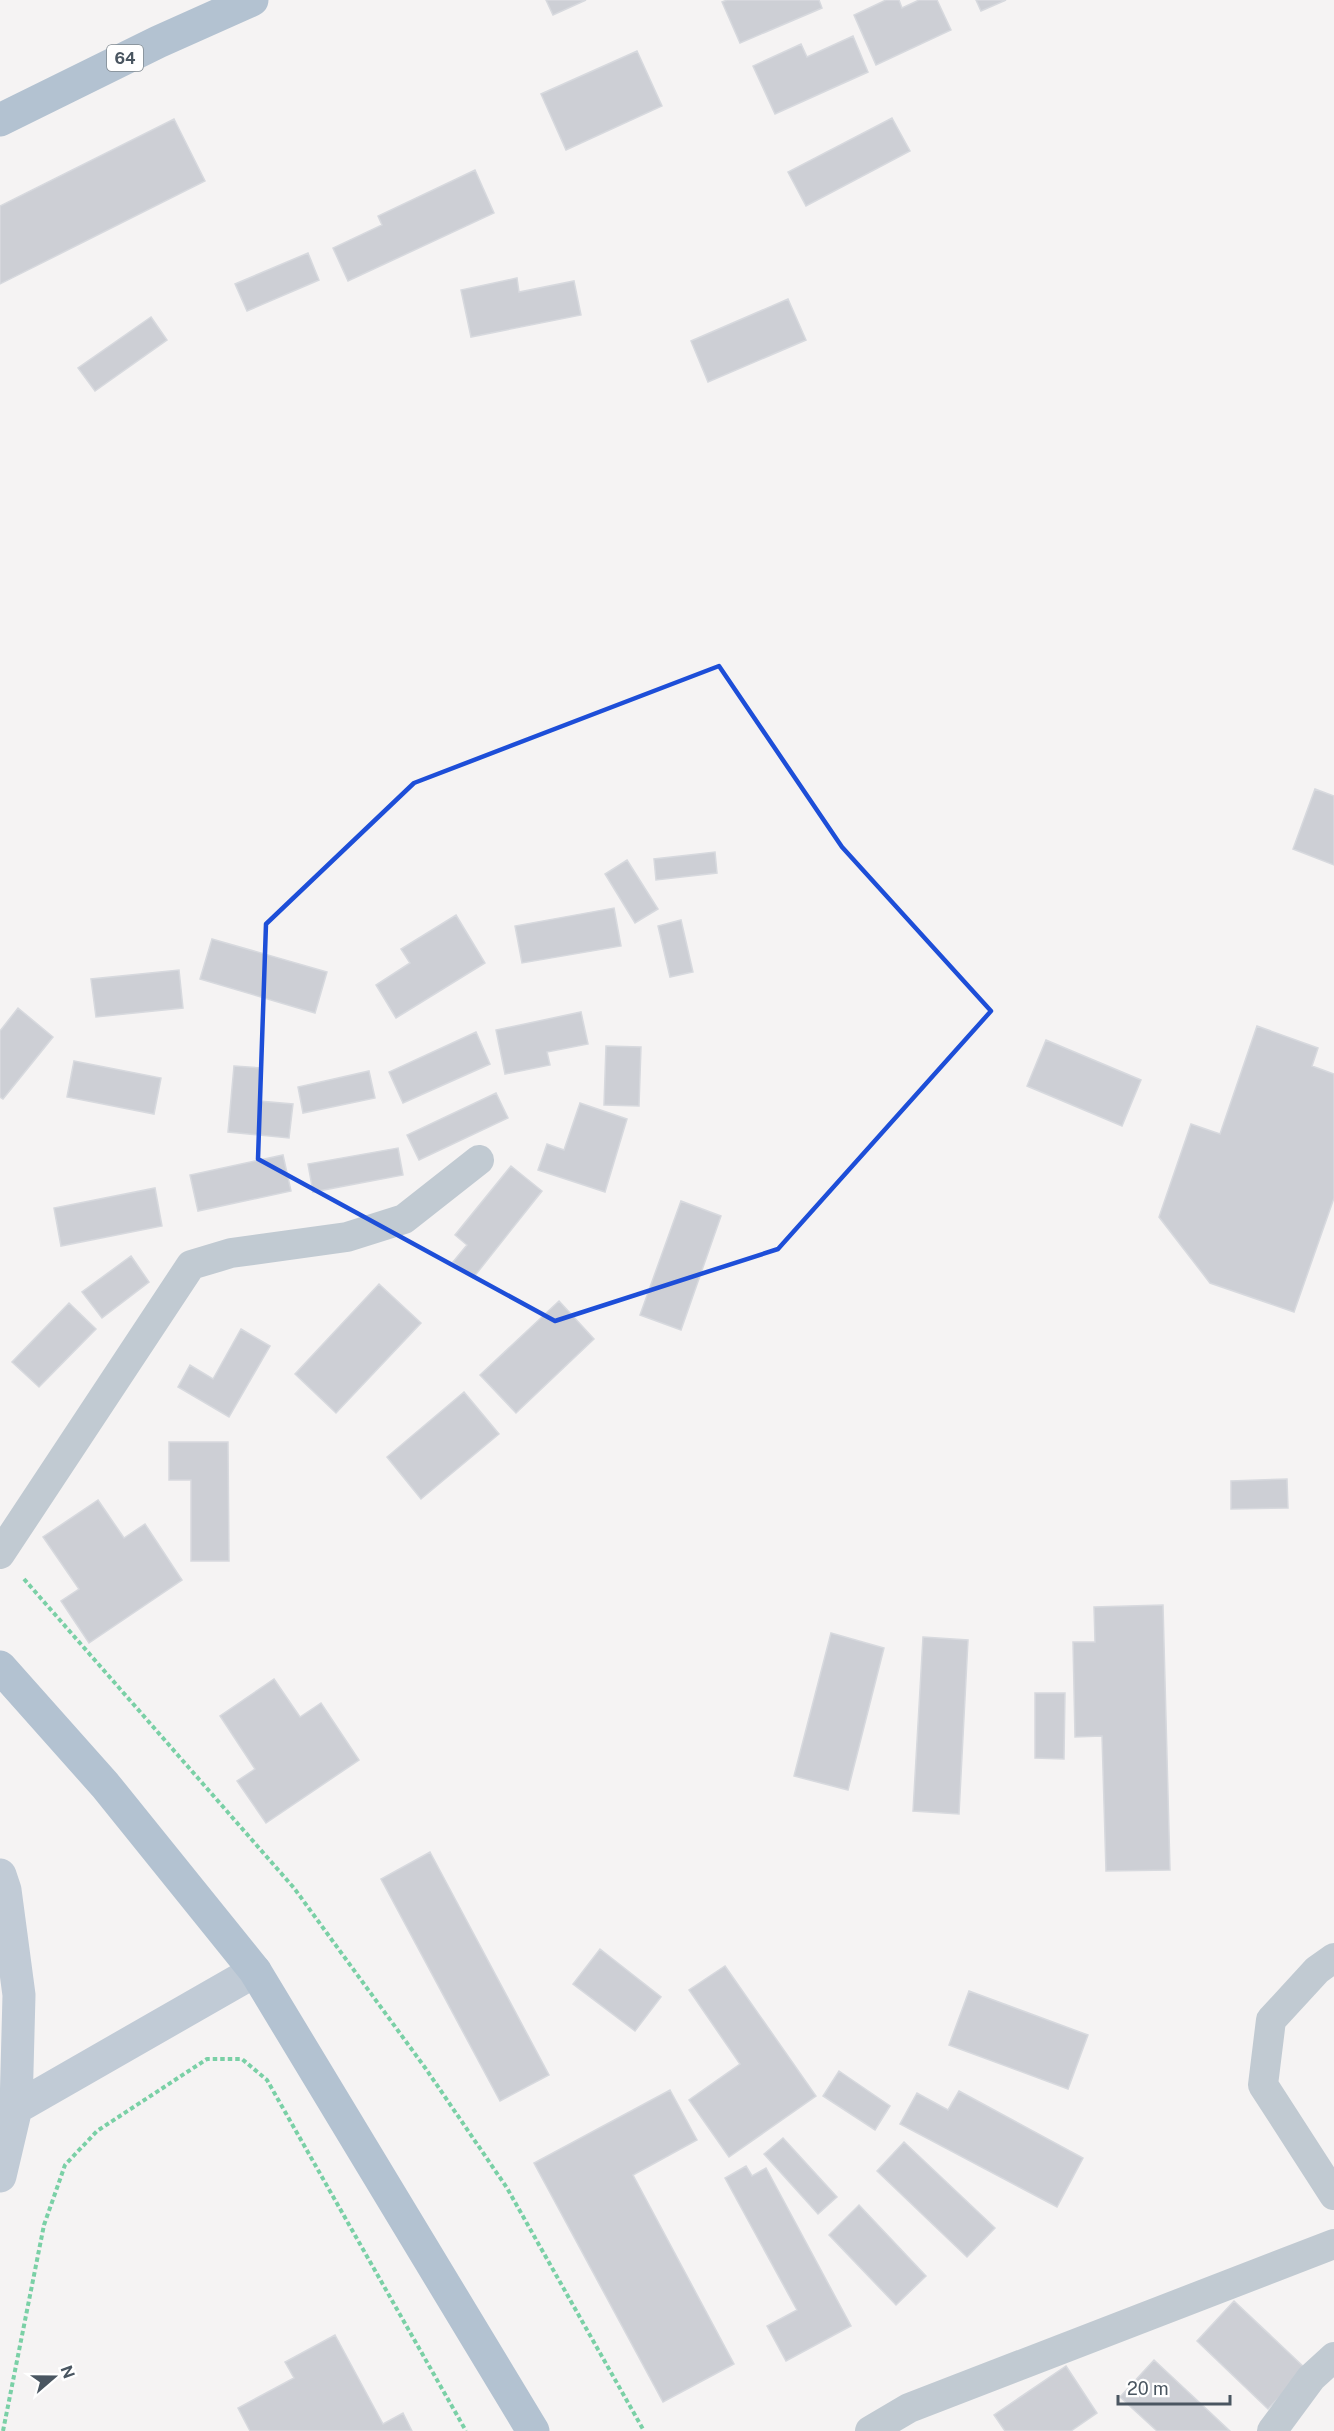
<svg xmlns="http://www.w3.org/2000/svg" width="1334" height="2431" font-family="'Public Sans',sans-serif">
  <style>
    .building { fill: #cdcfd5; stroke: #d7d9de; stroke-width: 1.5 }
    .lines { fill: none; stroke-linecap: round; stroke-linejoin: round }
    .path { stroke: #7ad0a6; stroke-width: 4; stroke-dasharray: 4.5 3; stroke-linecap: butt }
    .minor { stroke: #c1cad2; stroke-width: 30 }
    .secondary { stroke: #c1cbd6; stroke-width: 33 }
    .primary { stroke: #b3c2d1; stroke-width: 33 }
    .marked { fill: none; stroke: #1d4ed8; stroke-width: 4.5; stroke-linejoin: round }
    .labels { text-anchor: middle; stroke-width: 4.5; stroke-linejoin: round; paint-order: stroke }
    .shield { fill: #fff; stroke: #808990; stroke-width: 1.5 }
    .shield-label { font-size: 16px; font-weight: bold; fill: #4a5661 }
  </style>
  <rect width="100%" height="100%" fill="#f5f3f3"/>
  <path class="building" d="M 546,0 L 586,0 L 553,15 Z
    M 727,0 L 819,0 L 822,8 L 740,43 L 722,2 Z
    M 886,0 L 899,0 L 902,8 L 919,0 L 937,0 L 951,30 L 876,65 L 854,15 Z
    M 976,0 L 1006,0 L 981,11 Z
    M 853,36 L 868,72 L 775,114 L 753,66 L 801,44 L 807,57 Z
    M 637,51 L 662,106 L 566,150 L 541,94 Z
    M 892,118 L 910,151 L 806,206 L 788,172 Z
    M 174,119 L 205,181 L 0,284 L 0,206 Z
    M 475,170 L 494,213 L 348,281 L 333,248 L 382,225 L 378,216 Z
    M 308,253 L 319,280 L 247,311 L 235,284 Z
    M 517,278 L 519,292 L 574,281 L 581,315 L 471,337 L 461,290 Z
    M 788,299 L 806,340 L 708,382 L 691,341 Z
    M 151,317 L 167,340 L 95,391 L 78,368 Z
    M 1315,789 L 1334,796 L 1334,865 L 1293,849 Z
    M 715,852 L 717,873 L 656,880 L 654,859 Z
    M 627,860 L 658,909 L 635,923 L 605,874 Z
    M 614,908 L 621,946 L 522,963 L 515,926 Z
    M 456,915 L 485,963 L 396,1018 L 376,985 L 410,963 L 401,949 Z
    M 681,920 L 693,972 L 670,977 L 658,926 Z
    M 212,939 L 327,972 L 315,1013 L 200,979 Z
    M 179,970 L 183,1008 L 96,1017 L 91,979 Z
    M 18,1008 L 53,1037 L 3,1099 L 0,1097 L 0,1031 Z
    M 581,1012 L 588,1044 L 547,1052 L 550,1065 L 505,1074 L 496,1030 Z
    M 1257,1026 L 1318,1048 L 1312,1066 L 1334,1074 L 1334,1198 L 1294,1312 L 1210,1283 L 1159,1217 L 1191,1124 L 1220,1134 Z
    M 476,1032 L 490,1064 L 403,1103 L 389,1072 Z
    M 1046,1040 L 1141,1080 L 1122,1126 L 1027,1086 Z
    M 606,1046 L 641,1047 L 639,1106 L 604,1105 Z
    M 74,1061 L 161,1078 L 154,1114 L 67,1097 Z
    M 234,1066 L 262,1068 L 259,1101 L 293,1104 L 289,1138 L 228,1132 Z
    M 369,1071 L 375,1098 L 303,1113 L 298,1087 Z
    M 496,1093 L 508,1118 L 419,1160 L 407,1135 Z
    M 580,1103 L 627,1119 L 605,1192 L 538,1170 L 547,1144 L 564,1150 Z
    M 398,1148 L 403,1175 L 313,1192 L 308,1164 Z
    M 283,1155 L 291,1191 L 198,1211 L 190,1175 Z
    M 511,1166 L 542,1191 L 473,1278 L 453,1262 L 467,1245 L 455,1235 Z
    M 155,1188 L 162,1226 L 61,1246 L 54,1208 Z
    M 681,1201 L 721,1216 L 681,1330 L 640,1315 Z
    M 131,1256 L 149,1282 L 102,1318 L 82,1292 Z
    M 379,1284 L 421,1323 L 336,1413 L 295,1374 Z
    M 559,1301 L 594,1339 L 516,1413 L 480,1375 Z
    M 69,1303 L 96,1329 L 39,1387 L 12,1362 Z
    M 241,1329 L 270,1346 L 229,1417 L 178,1387 L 190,1365 L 213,1379 Z
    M 464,1392 L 499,1434 L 421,1499 L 387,1457 Z
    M 169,1442 L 228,1442 L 229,1561 L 191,1561 L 191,1480 L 169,1480 Z
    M 1287,1479 L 1288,1508 L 1231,1509 L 1231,1481 Z
    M 98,1500 L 124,1538 L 145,1524 L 182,1580 L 89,1643 L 61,1601 L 79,1589 L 43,1537 Z
    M 1163,1605 L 1170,1870 L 1106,1871 L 1102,1736 L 1075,1737 L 1073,1642 L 1095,1642 L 1094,1607 Z
    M 831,1633 L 884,1648 L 848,1790 L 794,1776 Z
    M 923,1637 L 968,1640 L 959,1814 L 913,1811 Z
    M 274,1679 L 300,1717 L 321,1703 L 359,1760 L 266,1823 L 237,1781 L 255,1769 L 220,1716 Z
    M 1035,1693 L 1065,1693 L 1064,1759 L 1035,1758 Z
    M 430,1852 L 549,2075 L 500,2101 L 381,1879 Z
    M 600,1949 L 661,1997 L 635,2031 L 573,1984 Z
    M 725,1966 L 816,2096 L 729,2157 L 689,2100 L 740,2064 L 689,1990 Z
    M 969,1991 L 1088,2035 L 1068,2089 L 949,2045 Z
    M 839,2071 L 890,2106 L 875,2130 L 823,2096 Z
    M 670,2090 L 697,2140 L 633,2175 L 734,2364 L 663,2402 L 534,2163 Z
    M 959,2091 L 1083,2158 L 1057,2207 L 900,2124 L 917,2093 L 948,2110 Z
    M 783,2138 L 837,2197 L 818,2214 L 764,2154 Z
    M 904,2142 L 995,2228 L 967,2257 L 877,2171 Z
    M 746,2166 L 752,2176 L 766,2168 L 851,2326 L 786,2361 L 767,2326 L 797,2310 L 725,2178 Z
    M 859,2205 L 926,2276 L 896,2305 L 829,2235 Z
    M 1234,2301 L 1306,2369 L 1268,2409 L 1197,2341 Z
    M 335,2335 L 383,2424 L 403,2413 L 412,2431 L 250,2431 L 238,2408 L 294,2378 L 285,2362 Z
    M 1154,2360 L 1230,2431 L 1157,2431 L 1120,2397 Z
    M 1066,2366 L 1097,2413 L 1071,2431 L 1005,2431 L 994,2415 Z"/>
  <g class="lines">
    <path class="path" d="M 24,1579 L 294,1888 L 426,2069 L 507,2188 L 644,2431
      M 3,2431 L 44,2225 L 65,2165 L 97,2131 L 207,2059 L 242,2059 L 267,2080 L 466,2431"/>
    <path class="minor" d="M 0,1554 L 191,1265 L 231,1253 L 347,1237 L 404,1219 L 479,1160
      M 1334,1958 L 1317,1970 L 1271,2020 L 1263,2085 L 1334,2195
      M 870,2431 L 909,2408 L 1334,2244
      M 1272,2431 L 1311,2378 L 1334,2357"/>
    <path class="secondary" d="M 0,1875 L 5,1890 L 19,1995 L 16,2108 L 0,2176
      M 16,2108 L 255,1971"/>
    <path class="primary" d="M 0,120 L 158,42 L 252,0
      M 0,1667 L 105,1785 L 255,1971 L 533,2431"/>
  </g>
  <path class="marked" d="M 719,666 L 842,847 L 991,1011 L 778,1249 L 555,1321 L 258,1159 L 266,924 L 414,783 Z"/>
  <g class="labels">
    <rect class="shield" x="107" y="45" width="36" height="26" rx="4.5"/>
    <g class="shield-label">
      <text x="125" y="64">64</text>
    </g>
  </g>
  <g transform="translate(54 2377) rotate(70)" stroke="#ffffff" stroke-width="4.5" paint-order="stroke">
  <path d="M0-4.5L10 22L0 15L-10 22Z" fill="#4a5661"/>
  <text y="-9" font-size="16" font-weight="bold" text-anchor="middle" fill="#4a5661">N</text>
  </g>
  <path d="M1118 2395v9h112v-9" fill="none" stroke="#4a5661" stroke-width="3"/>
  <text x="1127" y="2395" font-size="18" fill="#4a5661" stroke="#ffffff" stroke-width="4.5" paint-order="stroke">20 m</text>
</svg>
